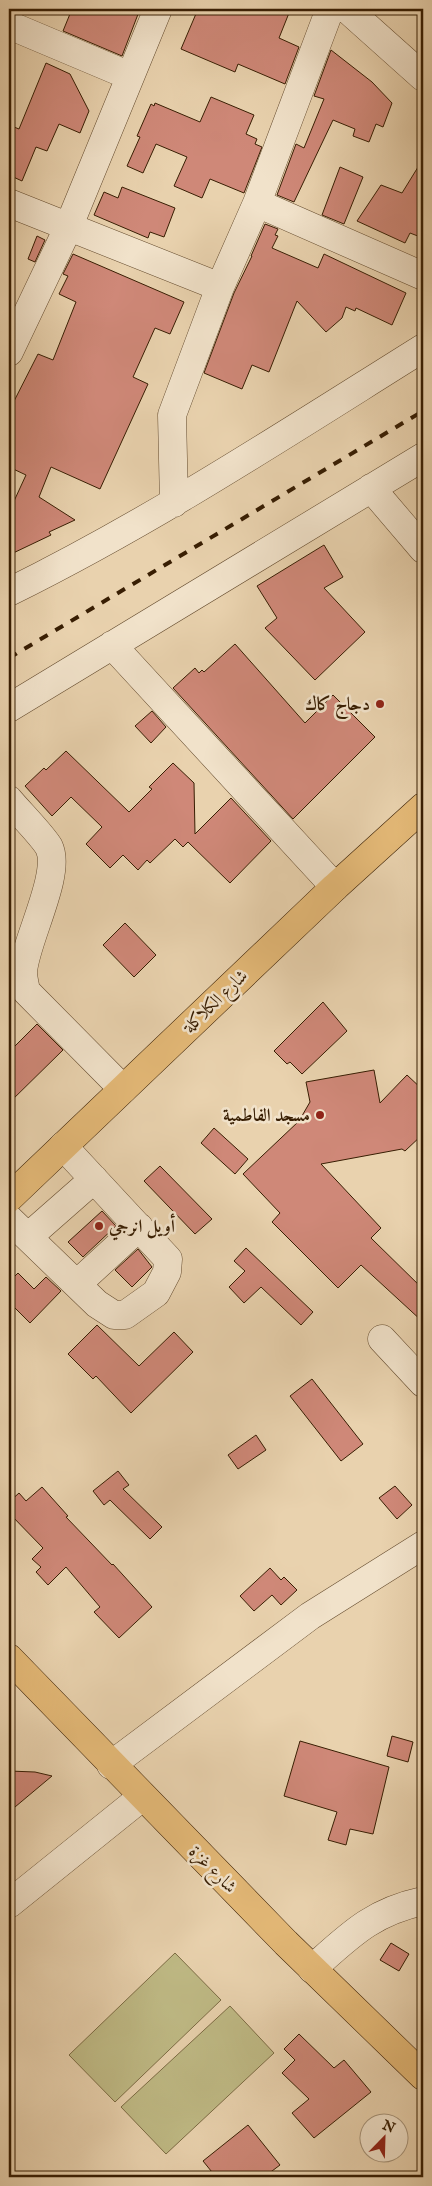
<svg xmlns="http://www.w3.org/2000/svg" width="432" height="2186" font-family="'IM FELL English',Amiri,serif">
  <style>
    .green { fill: #bfba85; stroke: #7c6c44 }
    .building { fill: #cf8878; stroke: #381e03 }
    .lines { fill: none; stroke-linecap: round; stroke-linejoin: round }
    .minor-casing { stroke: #644b2e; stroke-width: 29 }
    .major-casing { stroke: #381e03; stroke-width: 29 }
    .minor { stroke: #f1e2ca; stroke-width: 28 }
    .major { stroke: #e4b977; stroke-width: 28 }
    .rail { stroke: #381e03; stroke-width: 4; stroke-dasharray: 9 9; stroke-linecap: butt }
    .poi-dot { fill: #8f2418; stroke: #f1e2ca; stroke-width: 2 }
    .labels { text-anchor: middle; stroke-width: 5; stroke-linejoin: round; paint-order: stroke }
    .poi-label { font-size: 18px; font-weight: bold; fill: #381e03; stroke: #f1e2ca; text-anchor: end }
    .street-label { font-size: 18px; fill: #381e03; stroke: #f1e2ca }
  </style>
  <rect width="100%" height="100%" fill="#e9d2ae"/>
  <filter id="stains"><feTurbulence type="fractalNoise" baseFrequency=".004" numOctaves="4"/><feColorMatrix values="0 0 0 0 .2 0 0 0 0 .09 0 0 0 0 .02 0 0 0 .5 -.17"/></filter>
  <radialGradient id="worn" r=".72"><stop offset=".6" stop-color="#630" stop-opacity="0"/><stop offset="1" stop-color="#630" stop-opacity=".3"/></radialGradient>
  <path class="green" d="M 175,1953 L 221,2000 L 115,2102 L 69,2055 Z
    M 230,2006 L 274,2053 L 166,2154 L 121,2107 Z"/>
  <path class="building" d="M 72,9 L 140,9 L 122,56 L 63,31 Z
    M 198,9 L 279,9 L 289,13 L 279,38 L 299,47 L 285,84 L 238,64 L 235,72 L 181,49 Z
    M 331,50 L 372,82 L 392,103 L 383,127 L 376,124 L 369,142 L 353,136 L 355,129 L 333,120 L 294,202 L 277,195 L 296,144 L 304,148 L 324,99 L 314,96 Z
    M 46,63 L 70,74 L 89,111 L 80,133 L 59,124 L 47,151 L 36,147 L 22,181 L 9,175 L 9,125 L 19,129 Z
    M 211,97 L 254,115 L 246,134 L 257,139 L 255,144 L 262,147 L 244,193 L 210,179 L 202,198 L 174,186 L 187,157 L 156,144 L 143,173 L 127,166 L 140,137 L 137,136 L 151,104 L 154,106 L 155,103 L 200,122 Z
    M 423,159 L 423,238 L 410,233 L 405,243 L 357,221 L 381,185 L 402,193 Z
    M 340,167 L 363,177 L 344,224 L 322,215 Z
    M 122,187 L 175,208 L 164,237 L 150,232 L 148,238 L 94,215 L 104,192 L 118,198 Z
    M 265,224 L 278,229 L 275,235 L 278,236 L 272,248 L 318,268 L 324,254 L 406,293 L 392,325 L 356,308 L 355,311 L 346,307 L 342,318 L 326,332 L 297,301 L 269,372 L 252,365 L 242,389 L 204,373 L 234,293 L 252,256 L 251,256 Z
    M 37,236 L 45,240 L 35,262 L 28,259 Z
    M 73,254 L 184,302 L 170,334 L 155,328 L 133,377 L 148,384 L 100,489 L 51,467 L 39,497 L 75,520 L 49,532 L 51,535 L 9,555 L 9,512 L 26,475 L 9,467 L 9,411 L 38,354 L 53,360 L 76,302 L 59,294 L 68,276 L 63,274 Z
    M 324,545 L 343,577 L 324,588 L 365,632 L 315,680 L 265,628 L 277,618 L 257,586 Z
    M 235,644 L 305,723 L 333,695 L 375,737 L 293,819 L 173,688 L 195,668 L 199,673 L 202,670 L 204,672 Z
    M 152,711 L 166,727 L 151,743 L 135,726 Z
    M 66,751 L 129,812 L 152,789 L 149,787 L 173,763 L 194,783 L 195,834 L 231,798 L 271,841 L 230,883 L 188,842 L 183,847 L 175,839 L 150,863 L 147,860 L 138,870 L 123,855 L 110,868 L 86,844 L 102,827 L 71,797 L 52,816 L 25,786 L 44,768 L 46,770 Z
    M 125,923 L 156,955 L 134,977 L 103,945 Z
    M 323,1002 L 347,1031 L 302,1074 L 290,1062 L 287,1064 L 274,1051 Z
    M 37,1024 L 63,1050 L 9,1103 L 9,1052 Z
    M 374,1070 L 380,1103 L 407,1075 L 423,1090 L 423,1134 L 405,1151 L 402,1149 L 321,1164 L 381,1228 L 371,1238 L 423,1289 L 423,1322 L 361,1265 L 338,1288 L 272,1222 L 280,1213 L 243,1174 L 299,1121 L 310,1102 L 306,1082 Z
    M 214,1128 L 248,1159 L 235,1174 L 201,1143 Z
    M 160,1166 L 212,1219 L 195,1234 L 144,1181 Z
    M 102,1211 L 116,1226 L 83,1257 L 68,1242 Z
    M 246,1248 L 313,1312 L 301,1325 L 261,1287 L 244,1303 L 229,1287 L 245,1271 L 234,1261 Z
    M 138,1249 L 152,1267 L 132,1287 L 115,1270 Z
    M 18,1273 L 34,1289 L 46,1277 L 61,1291 L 30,1323 L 9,1302 L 9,1282 Z
    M 97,1325 L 139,1366 L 174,1332 L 193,1352 L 131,1413 L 96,1376 L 93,1379 L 68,1354 Z
    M 312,1379 L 363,1444 L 341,1461 L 290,1396 Z
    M 256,1435 L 266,1450 L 238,1469 L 228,1455 Z
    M 118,1471 L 129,1485 L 123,1489 L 162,1527 L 150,1539 L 110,1500 L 104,1505 L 93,1491 Z
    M 395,1486 L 412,1505 L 397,1519 L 379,1498 Z
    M 42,1487 L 68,1516 L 66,1517 L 112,1565 L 113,1564 L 152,1607 L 119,1638 L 94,1612 L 100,1607 L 66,1567 L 48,1585 L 36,1572 L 41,1567 L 32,1559 L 43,1548 L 9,1513 L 9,1502 L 19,1493 L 26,1501 Z
    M 270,1568 L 281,1580 L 284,1577 L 297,1590 L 281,1605 L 272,1595 L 254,1611 L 240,1596 Z
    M 392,1736 L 413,1742 L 408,1762 L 387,1756 Z
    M 300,1741 L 389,1767 L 373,1834 L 350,1829 L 346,1845 L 328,1840 L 337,1812 L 284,1796 Z
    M 9,1771 L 35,1772 L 52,1776 L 9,1812 Z
    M 391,1943 L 409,1954 L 399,1971 L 380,1960 Z
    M 299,2034 L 334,2068 L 344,2060 L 371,2092 L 314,2138 L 292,2113 L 309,2099 L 282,2073 L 295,2060 L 284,2049 Z
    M 248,2125 L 280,2165 L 264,2177 L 216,2177 L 203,2161 Z"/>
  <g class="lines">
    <defs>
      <path id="minor" d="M 347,9 L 423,77
        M 9,25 L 130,76
        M 9,203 L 220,287
        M 257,203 L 423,276
        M 9,352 L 68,228 L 158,9
        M 371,488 L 423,549
        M 174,503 L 172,415 L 220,287 L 257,203 L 330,9
        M 9,592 C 153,521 287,433 423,348
        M 112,645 L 335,887
        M 9,708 L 423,457
        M 9,800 C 18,811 43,836 49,847 C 62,874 25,941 23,972 C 23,978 25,985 26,991 L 123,1089
        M 9,1219 L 97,1304 L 114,1315 L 125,1315 L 156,1293 L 167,1272 L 168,1259 L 63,1146
        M 28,1237 L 94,1179
        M 77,1284 L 139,1227
        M 382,1339 L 423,1383
        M 111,1765 L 310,1616 L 423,1545
        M 9,1904 L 142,1797
        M 312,1969 C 350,1935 372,1912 423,1901"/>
      <path id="major" d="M 9,1198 L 335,887 L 423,807
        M 9,1658 L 286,1943 L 423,2076"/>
    </defs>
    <use href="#minor" class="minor-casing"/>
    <use href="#major" class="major-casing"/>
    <use href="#minor" class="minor"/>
    <use href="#major" class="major"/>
    <path class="rail" d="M 9,658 L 423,411"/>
  </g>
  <g class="poi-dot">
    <circle cx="380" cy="704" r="5"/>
    <circle cx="320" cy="1115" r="5"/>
    <circle cx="99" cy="1226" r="5"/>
  </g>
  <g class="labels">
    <g class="poi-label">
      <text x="370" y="710">دجاج كاك</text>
      <text x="310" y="1121">مسجد الفاطمية</text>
      <text x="109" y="1232" text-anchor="start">أويل انرجي</text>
    </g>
    <g class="street-label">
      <text transform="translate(215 1001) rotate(-44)" y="6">شارع الكلاكلة</text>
      <text transform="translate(213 1869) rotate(45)" y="6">شارع غزة</text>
    </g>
  </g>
  <rect width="432" height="2186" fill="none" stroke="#e9d2ae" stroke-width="30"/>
  <rect x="10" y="10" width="412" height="2166" fill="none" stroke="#381e03" stroke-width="2.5"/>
  <rect x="15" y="15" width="402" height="2156" fill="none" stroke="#381e03"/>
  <g transform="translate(384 2138) rotate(23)"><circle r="24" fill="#f1e2ca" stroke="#a7947a"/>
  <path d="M0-4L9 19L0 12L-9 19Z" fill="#8f2418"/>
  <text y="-8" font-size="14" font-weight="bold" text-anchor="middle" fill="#381e03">N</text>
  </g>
  <rect width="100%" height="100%" filter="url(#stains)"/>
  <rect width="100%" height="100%" fill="url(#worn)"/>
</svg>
